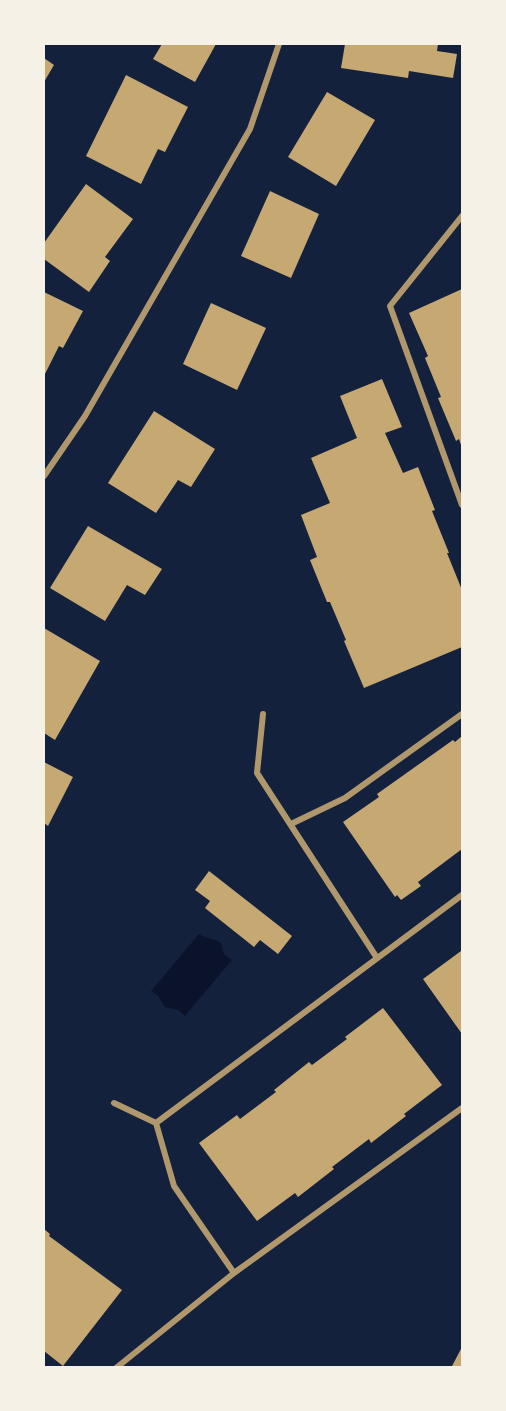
<svg xmlns="http://www.w3.org/2000/svg" width="506" height="1411" font-family="'Work Sans',sans-serif">
  <style>
    .water { fill: #0b132b }
    .building { fill: #c6a872 }
    .lines { fill: none; stroke-linecap: round; stroke-linejoin: round }
    .minor { stroke: #b1986c; stroke-width: 6 }
  </style>
  <rect width="100%" height="100%" fill="#14213d"/>
  <path class="water" d="M 199,934 C 206,939 213,938 221,943 L 224,954 L 232,960 L 185,1016 L 178,1010 L 165,1007 L 158,996 L 151,991 Z"/>
  <path class="building" d="M 162,44 L 216,44 L 195,82 L 153,59 Z
    M 345,44 L 438,44 L 437,51 L 457,54 L 453,78 L 409,71 L 408,78 L 341,68 Z
    M 44,58 L 54,65 L 44,82 Z
    M 126,75 L 188,107 L 165,152 L 158,149 L 141,184 L 86,156 Z
    M 327,92 L 375,120 L 336,186 L 288,157 Z
    M 86,184 L 133,219 L 105,257 L 110,261 L 89,292 L 44,259 L 44,243 Z
    M 270,191 L 319,214 L 291,278 L 241,256 Z
    M 462,289 L 462,448 L 459,439 L 456,441 L 438,398 L 441,397 L 425,358 L 428,356 L 409,313 Z
    M 44,292 L 83,311 L 63,348 L 59,346 L 44,376 Z
    M 211,303 L 266,328 L 237,390 L 183,364 Z
    M 382,379 L 402,427 L 385,433 L 403,473 L 418,467 L 435,510 L 432,511 L 449,553 L 447,553 L 462,590 L 462,647 L 364,688 L 344,641 L 346,640 L 330,602 L 327,602 L 310,560 L 317,557 L 301,515 L 330,503 L 311,458 L 357,438 L 340,396 Z
    M 154,411 L 215,449 L 191,487 L 178,480 L 156,513 L 108,483 Z
    M 88,526 L 162,569 L 145,595 L 127,585 L 105,621 L 50,588 Z
    M 44,628 L 100,661 L 55,740 L 44,733 Z
    M 462,736 L 462,849 L 418,882 L 421,886 L 401,900 L 397,895 L 395,897 L 343,822 L 379,797 L 377,794 L 453,740 L 455,742 Z
    M 44,762 L 73,777 L 48,826 L 44,823 Z
    M 209,871 L 292,936 L 278,954 L 260,940 L 254,947 L 205,908 L 210,901 L 195,890 Z
    M 461,951 L 462,954 L 462,1034 L 423,979 Z
    M 383,1008 L 442,1085 L 404,1114 L 406,1116 L 371,1143 L 369,1139 L 332,1167 L 334,1169 L 298,1197 L 295,1193 L 257,1221 L 199,1143 L 237,1115 L 240,1119 L 276,1092 L 274,1090 L 309,1062 L 312,1065 L 347,1039 L 345,1037 Z
    M 44,1229 L 50,1234 L 49,1236 L 122,1290 L 63,1366 L 44,1351 Z
    M 462,1347 L 462,1368 L 451,1368 Z"/>
  <g class="lines">
    <path class="minor" d="M 462,216 L 390,306 L 462,505
      M 44,476 L 85,416 L 250,129 L 279,44
      M 263,714 L 257,773 L 377,958
      M 291,824 L 345,798 L 462,714
      M 114,1103 L 156,1123 L 174,1186 L 234,1273 L 116,1368
      M 156,1123 L 462,895
      M 234,1273 L 462,1108"/>
  </g>
  <rect width="506" height="1411" fill="none" stroke="#f6f1e7" stroke-width="90"/>
</svg>
